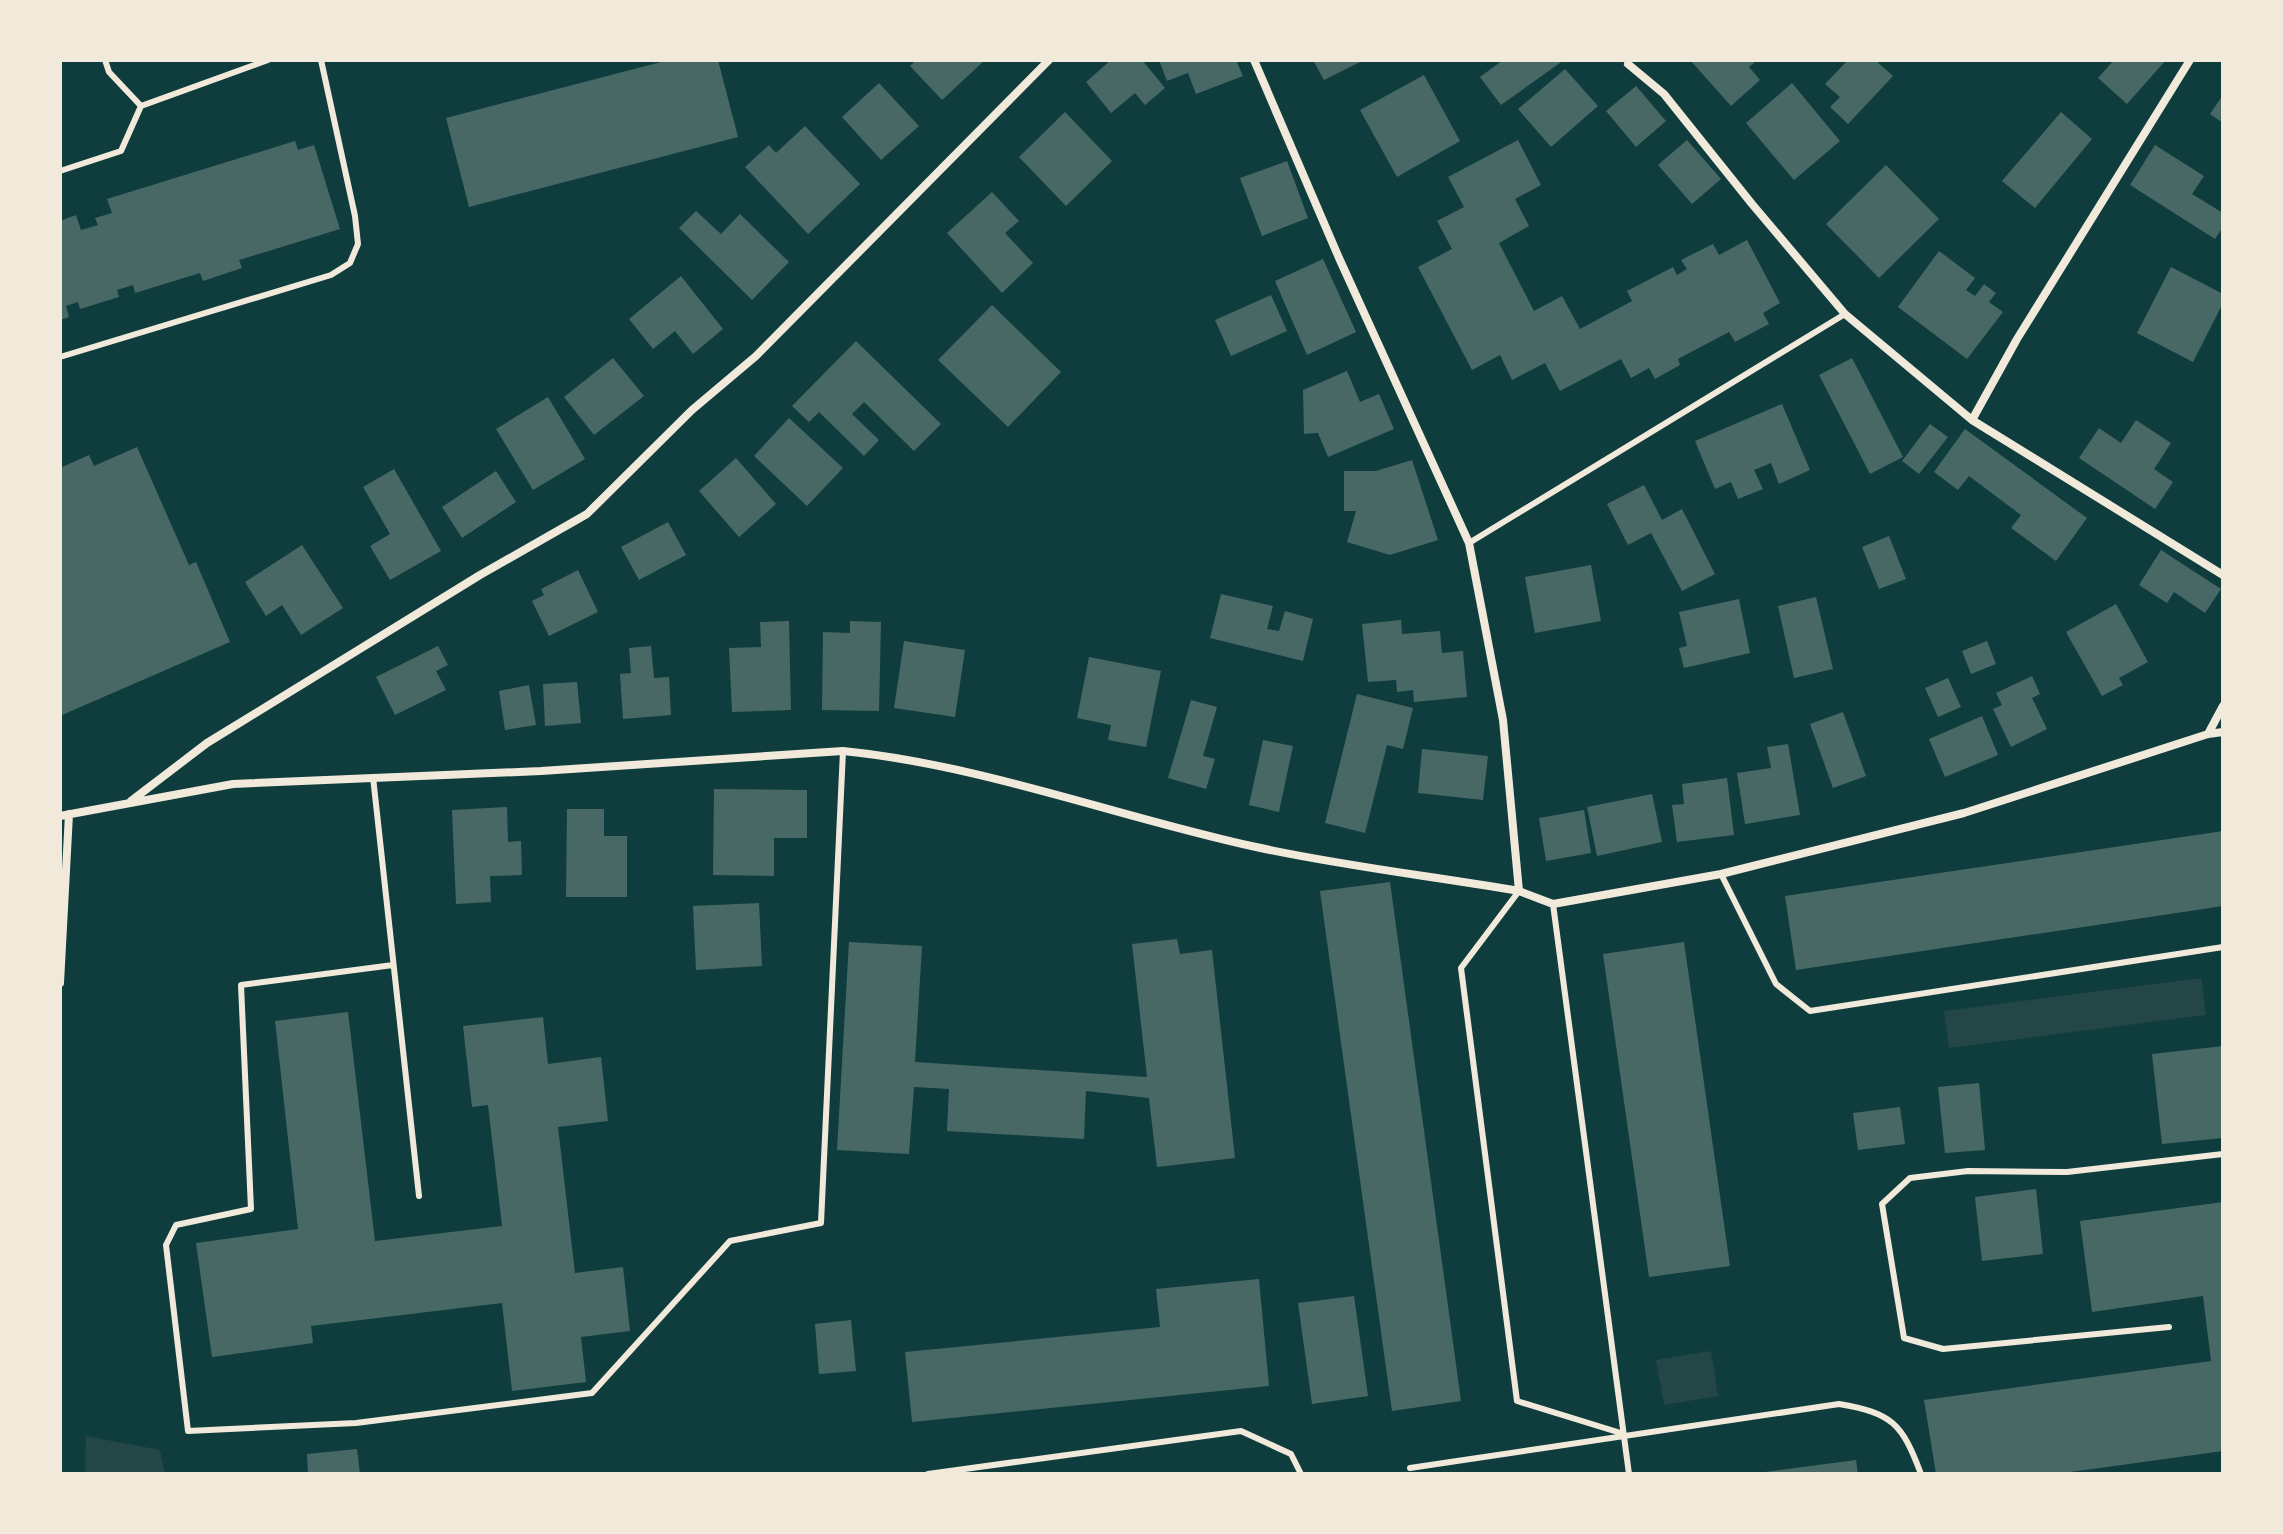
<svg xmlns="http://www.w3.org/2000/svg" width="2283" height="1534" font-family="Rubik,sans-serif">
  <style>
    .green { fill: #244646 }
    .building { fill: #486865 }
    .lines { fill: none; stroke-linecap: round; stroke-linejoin: round }
    .service { stroke: #f1e9da; stroke-width: 6 }
    .minor { stroke: #f1e9da; stroke-width: 8 }
  </style>
  <rect width="100%" height="100%" fill="#0f3d3e"/>
  <path class="green" d="M 2201,978 L 2206,1015 L 1949,1048 L 1944,1011 Z
    M 1711,1351 L 1718,1396 L 1664,1405 L 1656,1360 Z
    M 86,1436 L 160,1450 L 165,1474 L 85,1474 Z"/>
  <path class="building" d="M 669,60 L 718,60 L 738,137 L 469,207 L 446,118 Z
    M 916,60 L 985,60 L 942,100 L 910,66 Z
    M 1111,60 L 1142,60 L 1165,88 L 1145,105 L 1135,93 L 1111,113 L 1086,82 Z
    M 1159,60 L 1236,60 L 1243,76 L 1196,94 L 1188,73 L 1167,81 Z
    M 1313,60 L 1364,60 L 1324,80 Z
    M 1503,60 L 1564,60 L 1501,105 L 1480,77 Z
    M 1690,60 L 1757,60 L 1749,67 L 1760,80 L 1731,106 Z
    M 1848,60 L 1875,60 L 1893,76 L 1848,124 L 1830,107 L 1840,97 L 1825,84 Z
    M 2114,60 L 2166,60 L 2127,104 L 2098,78 Z
    M 1565,69 L 1598,106 L 1551,147 L 1518,109 Z
    M 1424,75 L 1460,141 L 1397,177 L 1360,110 Z
    M 879,83 L 919,126 L 881,160 L 842,117 Z
    M 1792,83 L 1840,141 L 1794,180 L 1746,123 Z
    M 1636,86 L 1666,121 L 1636,147 L 1606,111 Z
    M 2223,95 L 2223,123 L 2210,114 Z
    M 1065,112 L 1112,161 L 1066,206 L 1019,157 Z
    M 2061,112 L 2092,139 L 2035,208 L 2002,181 Z
    M 805,126 L 860,184 L 808,234 L 745,167 L 769,145 L 776,153 Z
    M 1518,140 L 1541,185 L 1515,199 L 1529,226 L 1499,243 L 1534,311 L 1562,296 L 1580,329 L 1632,301 L 1627,291 L 1673,267 L 1677,275 L 1687,269 L 1681,260 L 1713,244 L 1719,255 L 1747,240 L 1780,303 L 1763,313 L 1769,324 L 1735,342 L 1729,332 L 1678,359 L 1680,365 L 1655,379 L 1649,368 L 1631,378 L 1621,359 L 1560,391 L 1545,363 L 1512,380 L 1500,355 L 1472,370 L 1418,267 L 1452,249 L 1437,221 L 1464,207 L 1448,177 Z
    M 1687,140 L 1721,179 L 1692,204 L 1658,165 Z
    M 295,141 L 298,150 L 314,145 L 340,229 L 239,260 L 242,268 L 203,281 L 200,273 L 135,293 L 133,285 L 117,290 L 119,297 L 80,309 L 78,302 L 66,306 L 69,317 L 60,320 L 60,221 L 76,215 L 81,230 L 98,225 L 95,218 L 112,213 L 107,199 Z
    M 2155,145 L 2204,176 L 2192,194 L 2223,213 L 2223,227 L 2215,239 L 2130,185 Z
    M 1287,161 L 1308,218 L 1262,236 L 1240,178 Z
    M 1886,165 L 1939,219 L 1879,278 L 1826,224 Z
    M 992,192 L 1019,221 L 1005,233 L 1033,263 L 1002,293 L 947,233 Z
    M 696,211 L 721,234 L 740,214 L 789,262 L 752,300 L 679,228 Z
    M 1939,251 L 1975,278 L 1966,290 L 1975,296 L 1984,284 L 1996,293 L 1989,302 L 2003,312 L 1967,359 L 1898,307 Z
    M 1323,259 L 1356,332 L 1307,355 L 1275,281 Z
    M 2171,267 L 2223,294 L 2223,303 L 2193,362 L 2137,333 Z
    M 681,276 L 723,329 L 693,354 L 675,331 L 653,349 L 629,319 Z
    M 1271,295 L 1287,331 L 1231,356 L 1215,320 Z
    M 992,305 L 1061,372 L 1008,427 L 938,360 Z
    M 856,341 L 941,424 L 914,451 L 864,402 L 852,414 L 879,440 L 864,456 L 819,412 L 809,422 L 792,406 Z
    M 613,358 L 644,396 L 594,435 L 564,397 Z
    M 1852,358 L 1903,457 L 1870,474 L 1819,375 Z
    M 1347,371 L 1360,402 L 1379,394 L 1394,429 L 1328,457 L 1318,433 L 1304,434 L 1303,390 Z
    M 548,397 L 585,459 L 533,490 L 496,429 Z
    M 1782,404 L 1810,470 L 1779,484 L 1771,463 L 1754,470 L 1763,489 L 1738,499 L 1731,482 L 1715,489 L 1695,441 Z
    M 789,418 L 843,468 L 807,506 L 754,456 Z
    M 2136,420 L 2171,443 L 2154,469 L 2173,482 L 2155,509 L 2079,458 L 2099,428 L 2121,443 Z
    M 1930,424 L 1948,437 L 1919,474 L 1902,461 Z
    M 1965,429 L 2087,518 L 2056,561 L 2011,528 L 2021,515 L 1969,476 L 1958,490 L 1934,472 Z
    M 137,447 L 189,565 L 196,562 L 230,642 L 62,715 L 60,710 L 60,468 L 89,455 L 94,466 Z
    M 736,458 L 776,504 L 739,537 L 699,491 Z
    M 1412,460 L 1438,540 L 1390,555 L 1347,542 L 1356,511 L 1344,511 L 1344,471 L 1376,471 Z
    M 394,469 L 441,551 L 390,580 L 370,546 L 390,534 L 363,487 Z
    M 496,471 L 516,502 L 462,538 L 442,507 Z
    M 1644,485 L 1662,520 L 1682,509 L 1715,574 L 1682,591 L 1651,533 L 1628,545 L 1607,504 Z
    M 668,522 L 686,555 L 639,580 L 621,547 Z
    M 1889,536 L 1906,579 L 1879,589 L 1862,547 Z
    M 302,545 L 343,608 L 301,635 L 282,605 L 266,616 L 245,582 Z
    M 2161,550 L 2221,589 L 2205,613 L 2174,592 L 2167,603 L 2139,585 Z
    M 1591,565 L 1601,621 L 1535,633 L 1525,577 Z
    M 578,570 L 598,612 L 549,636 L 532,601 L 544,595 L 541,589 Z
    M 1221,594 L 1273,606 L 1267,629 L 1279,631 L 1285,611 L 1313,619 L 1303,661 L 1210,638 Z
    M 1816,597 L 1833,669 L 1794,678 L 1778,606 Z
    M 1739,599 L 1750,653 L 1684,668 L 1679,648 L 1687,646 L 1679,612 Z
    M 2116,604 L 2148,662 L 2119,678 L 2123,685 L 2102,696 L 2066,632 Z
    M 1401,620 L 1402,634 L 1440,631 L 1442,653 L 1463,651 L 1467,697 L 1414,702 L 1413,690 L 1397,692 L 1396,680 L 1368,682 L 1362,624 Z
    M 789,621 L 791,710 L 732,712 L 729,648 L 761,647 L 760,622 Z
    M 850,621 L 881,622 L 879,711 L 822,710 L 823,632 L 850,633 Z
    M 904,641 L 965,650 L 955,717 L 894,708 Z
    M 1987,641 L 1996,664 L 1971,674 L 1962,651 Z
    M 438,646 L 448,665 L 436,671 L 446,690 L 395,715 L 376,677 Z
    M 651,646 L 654,678 L 669,677 L 671,715 L 623,719 L 620,674 L 631,673 L 629,648 Z
    M 1089,657 L 1161,671 L 1146,747 L 1108,740 L 1111,725 L 1077,718 Z
    M 2032,676 L 2040,694 L 2032,698 L 2047,729 L 2011,747 L 1993,709 L 2002,705 L 1996,693 Z
    M 1948,678 L 1961,707 L 1938,717 L 1925,688 Z
    M 577,682 L 581,723 L 545,726 L 543,684 Z
    M 529,685 L 536,725 L 505,730 L 499,691 Z
    M 1357,694 L 1413,708 L 1403,749 L 1387,745 L 1365,833 L 1325,823 Z
    M 1191,700 L 1217,707 L 1203,756 L 1215,759 L 1206,789 L 1168,778 Z
    M 1843,712 L 1866,776 L 1833,788 L 1810,724 Z
    M 1982,716 L 1998,755 L 1945,777 L 1929,739 Z
    M 1263,740 L 1293,746 L 1279,812 L 1249,805 Z
    M 1788,744 L 1800,815 L 1745,824 L 1737,773 L 1771,768 L 1767,747 Z
    M 1422,749 L 1488,756 L 1483,800 L 1418,793 Z
    M 1727,778 L 1734,835 L 1677,842 L 1672,805 L 1684,804 L 1682,784 Z
    M 714,789 L 807,790 L 807,838 L 774,838 L 774,876 L 713,875 Z
    M 1652,794 L 1662,842 L 1597,856 L 1587,807 Z
    M 507,807 L 508,842 L 521,841 L 522,875 L 490,876 L 491,902 L 456,904 L 452,810 Z
    M 567,809 L 604,809 L 604,836 L 627,836 L 627,897 L 566,897 Z
    M 1584,810 L 1591,853 L 1546,861 L 1539,818 Z
    M 2223,831 L 2223,906 L 1796,970 L 1785,896 Z
    M 1390,882 L 1461,1401 L 1392,1411 L 1320,891 Z
    M 759,903 L 762,966 L 696,970 L 693,906 Z
    M 1177,939 L 1180,954 L 1212,950 L 1235,1158 L 1157,1167 L 1149,1098 L 1086,1091 L 1084,1139 L 947,1131 L 949,1089 L 914,1087 L 909,1154 L 837,1150 L 849,942 L 922,946 L 915,1062 L 1147,1077 L 1132,944 Z
    M 1684,942 L 1730,1266 L 1649,1277 L 1603,954 Z
    M 348,1012 L 375,1241 L 502,1226 L 488,1105 L 472,1107 L 463,1026 L 543,1017 L 548,1064 L 601,1057 L 608,1121 L 558,1127 L 575,1273 L 623,1267 L 630,1331 L 581,1337 L 586,1382 L 512,1391 L 502,1303 L 311,1326 L 313,1343 L 212,1357 L 196,1243 L 298,1229 L 275,1021 Z
    M 2223,1046 L 2223,1138 L 2162,1144 L 2152,1054 Z
    M 1979,1083 L 1985,1150 L 1945,1153 L 1938,1087 Z
    M 1900,1107 L 1905,1144 L 1858,1150 L 1853,1113 Z
    M 2036,1189 L 2043,1254 L 1982,1261 L 1975,1197 Z
    M 2223,1202 L 2223,1451 L 2056,1474 L 1936,1474 L 1924,1400 L 2211,1361 L 2203,1296 L 2092,1312 L 2080,1221 Z
    M 1259,1279 L 1269,1386 L 912,1422 L 905,1352 L 1160,1327 L 1156,1289 Z
    M 1354,1296 L 1368,1396 L 1312,1404 L 1298,1303 Z
    M 851,1320 L 856,1371 L 819,1374 L 815,1324 Z
    M 357,1449 L 360,1474 L 308,1474 L 307,1454 Z
    M 1856,1460 L 1858,1474 L 1765,1474 L 1765,1472 Z"/>
  <g class="lines">
    <path class="service" d="M 105,60 L 109,72 L 141,106
      M 60,171 L 121,151 L 141,106 L 268,60
      M 60,357 L 331,275 L 350,263 L 358,244 L 355,216 L 321,60
      M 1469,543 L 1845,314
      M 373,777 L 419,1196
      M 1721,874 L 1776,984 L 1810,1011 L 2223,947
      M 1519,891 L 1461,968 L 1517,1401 L 1624,1434
      M 1553,904 L 1629,1474
      M 393,965 L 241,985 L 251,1209 L 176,1225 L 166,1245 L 188,1431 L 356,1423 L 592,1393 L 730,1241 L 821,1223 L 843,751
      M 2169,1327 L 1943,1349 L 1904,1338 L 1882,1204 L 1910,1178 L 1968,1171 L 2067,1172 L 2223,1154
      M 1410,1468 L 1839,1404 C 1892,1413 1902,1423 1921,1474
      M 928,1474 L 1241,1431 L 1291,1454 L 1301,1474"/>
    <path class="minor" d="M 1254,60 L 1339,258 L 1469,543 L 1503,720 L 1519,891
      M 1628,64 L 1664,94 L 1752,204 L 1845,314 L 1972,420 L 2223,575
      M 1972,420 L 2017,339 L 2190,60
      M 2208,734 L 2223,706
      M 131,801 L 207,743 L 480,575 L 587,514 L 692,410 L 756,356 L 1049,60
      M 60,816 L 233,784 L 541,771 L 843,751 C 983,765 1118,817 1256,847 C 1342,866 1432,876 1519,891 L 1553,904 L 1721,874 L 1964,813 L 2208,734 L 2223,732
      M 60,983 L 69,814"/>
  </g>
  <rect width="2283" height="1534" fill="none" stroke="#f1e9da" stroke-width="124"/>
</svg>
